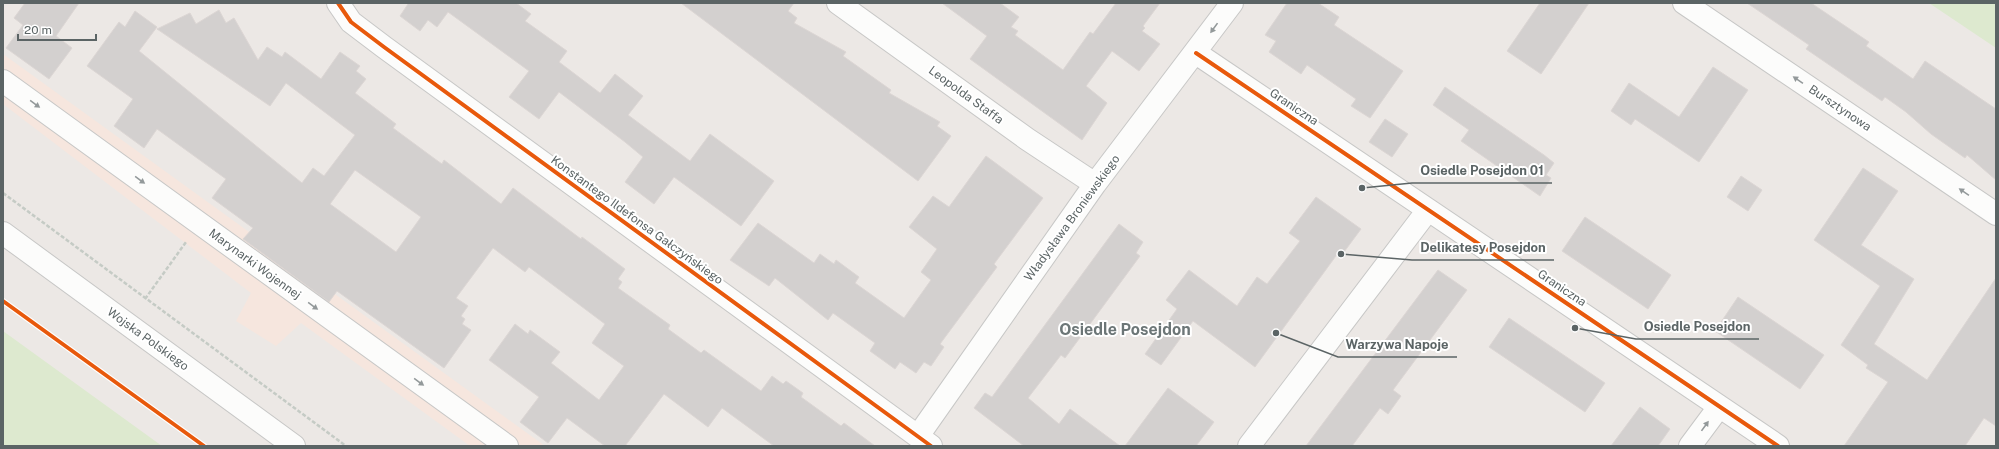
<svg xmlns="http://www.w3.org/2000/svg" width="1999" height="449" font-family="'Public Sans',sans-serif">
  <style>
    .commercial { fill: #f6e6de }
    .green { fill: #dde9cf }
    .building { fill: #d3d0cf; stroke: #dcd6d4; fill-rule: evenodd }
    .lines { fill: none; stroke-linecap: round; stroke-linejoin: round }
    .minor-casing { stroke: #c7c7c6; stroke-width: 24 }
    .tertiary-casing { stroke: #c7c7c6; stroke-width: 24 }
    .path { stroke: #c5cbc5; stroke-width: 2.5; stroke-dasharray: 4 2; stroke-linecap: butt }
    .minor { stroke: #fcfcfb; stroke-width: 22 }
    .tertiary { stroke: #fcfcfb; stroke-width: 22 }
    .cycleway-casing { stroke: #fff; stroke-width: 6 }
    .cycleway { stroke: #e8590c; stroke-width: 4 }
    .oneway { fill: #93999a }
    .labels { text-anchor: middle; stroke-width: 4; stroke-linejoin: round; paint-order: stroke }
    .street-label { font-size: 12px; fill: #5b6465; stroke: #fff }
    .district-label { font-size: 16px; font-weight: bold; fill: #6c7677; stroke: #fff }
    .leader { fill: none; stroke: #5b6465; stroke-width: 1.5 }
    .callout-dot { fill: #5b6465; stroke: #fff; stroke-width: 1.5 }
    .callout-label { font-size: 13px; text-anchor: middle; font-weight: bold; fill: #5b6465; stroke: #fff; stroke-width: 4; stroke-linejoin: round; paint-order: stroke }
  </style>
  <rect width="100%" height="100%" fill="#ece8e5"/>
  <path class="commercial" d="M 3,54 L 545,446 L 470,446 L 301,323 L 276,346 L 236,321 L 251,293 L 3,104 Z"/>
  <path class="green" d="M 1929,3 L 1996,3 L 1996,48 Z
    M 3,331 L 162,446 L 3,446 Z"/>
  <path class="building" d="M 25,3 L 79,3 L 56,36 L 72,48 L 49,79 L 6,48 L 23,25 L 14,18 Z
    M 406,3 L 516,3 L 531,14 L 525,21 L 567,51 L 559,62 L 600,93 L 615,74 L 643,96 L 628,115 L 690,161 L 710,134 L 774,181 L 741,226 L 674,177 L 654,204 L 625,182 L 643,157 L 625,142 L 559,92 L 539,119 L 509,97 L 529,71 L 448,12 L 437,27 L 428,20 L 420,31 L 400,16 L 408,4 Z
    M 681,3 L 794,3 L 788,11 L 797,18 L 794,23 L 846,52 L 843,56 L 891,90 L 889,93 L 940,122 L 937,126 L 951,136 L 918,181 Z
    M 942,3 L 1000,3 L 1019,17 L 1011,27 L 1018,31 L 1015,35 L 1063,70 L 1090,32 L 1093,34 L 1116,3 L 1160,3 L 1143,26 L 1145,28 L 1142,31 L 1160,44 L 1139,71 L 1112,51 L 1086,86 L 1107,103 L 1082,140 L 970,59 L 987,36 Z
    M 1287,3 L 1318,3 L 1339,17 L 1334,25 L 1403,71 L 1370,118 L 1351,106 L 1356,99 L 1307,65 L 1301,74 L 1269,52 L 1276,41 L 1265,35 Z
    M 1540,3 L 1589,3 L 1541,74 L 1507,51 Z
    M 1747,3 L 1811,3 L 1869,42 L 1866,46 L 1913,79 L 1925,61 L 1996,109 L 1996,180 L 1967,155 L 1965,158 L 1931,134 L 1906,112 L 1885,97 L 1882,101 L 1806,49 L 1809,45 Z
    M 219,10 L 226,23 L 234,18 L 258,60 L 267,47 L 282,57 L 285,52 L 321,79 L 340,52 L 360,66 L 356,71 L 366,79 L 355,93 L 396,124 L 393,128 L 435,159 L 442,164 L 444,160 L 501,204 L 513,188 L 581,239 L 582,237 L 625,269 L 618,279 L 622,282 L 618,288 L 670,325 L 668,329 L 701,353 L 704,350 L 761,391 L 772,376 L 783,384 L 786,381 L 803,393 L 801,397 L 841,426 L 844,423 L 875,446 L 774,446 L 722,408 L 708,427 L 664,394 L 625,446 L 605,446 L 567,418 L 548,443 L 520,422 L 539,397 L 489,360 L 515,324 L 528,334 L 530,330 L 560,352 L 551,363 L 599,400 L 624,366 L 592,343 L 605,324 L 529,267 L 525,272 L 493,248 L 456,298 L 468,306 L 461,316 L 465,319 L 462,324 L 471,330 L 444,368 L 337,291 L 329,302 L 243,239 L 253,228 L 212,198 L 226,179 L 157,129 L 144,148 L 114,126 L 133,99 L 87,66 L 119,22 L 125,27 L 135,11 L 157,27 L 139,51 L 302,183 L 313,168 L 324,176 L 355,135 L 286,83 L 270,106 L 157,29 L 190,13 L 196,24 ZM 355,170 L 421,217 L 396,252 L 330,204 Z
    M 1713,67 L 1748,90 L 1699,162 L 1635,119 L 1631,125 L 1611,111 L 1629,83 L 1679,117 Z
    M 1445,87 L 1544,155 L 1554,163 L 1546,175 L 1551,178 L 1540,196 L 1461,141 L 1469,130 L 1433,105 Z
    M 1385,119 L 1408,134 L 1392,157 L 1369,142 Z
    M 986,156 L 1043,198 L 994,264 L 997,267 L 940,344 L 944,347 L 931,366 L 924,362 L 916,373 L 900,362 L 895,369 L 870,351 L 875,343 L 833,313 L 828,320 L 775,278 L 769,286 L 730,260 L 758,223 L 814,263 L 820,254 L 834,264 L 836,260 L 859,277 L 855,283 L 904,318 L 931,280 L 921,272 L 937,249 L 909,227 L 933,196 L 949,207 Z
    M 1863,168 L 1898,191 L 1861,245 L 1914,279 L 1874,344 L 1927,380 L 1996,278 L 1996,426 L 1984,418 L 1965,446 L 1844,446 L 1888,382 L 1866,368 L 1868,365 L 1841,345 L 1880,286 L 1814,240 Z
    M 1741,176 L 1762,190 L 1748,211 L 1727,197 Z
    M 1316,197 L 1361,229 L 1344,252 L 1341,249 L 1255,367 L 1193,321 L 1161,365 L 1145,354 L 1177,309 L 1166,300 L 1189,270 L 1237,306 L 1257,277 L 1267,284 L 1300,241 L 1289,233 Z
    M 1585,217 L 1671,275 L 1648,309 L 1562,251 Z
    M 1119,224 L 1143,242 L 1136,253 L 1140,256 L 1065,358 L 1061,355 L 1028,398 L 1059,424 L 1070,409 L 1120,446 L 1024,446 L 974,408 L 985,393 L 992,397 Z
    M 1438,270 L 1467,290 L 1393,390 L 1401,396 L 1388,414 L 1380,408 L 1352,446 L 1306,446 Z
    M 1738,297 L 1824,355 L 1800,389 L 1715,331 Z
    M 1509,318 L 1605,383 L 1585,412 L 1489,347 Z
    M 1168,388 L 1214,422 L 1196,446 L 1125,446 Z
    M 1640,407 L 1670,429 L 1658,446 L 1611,446 Z"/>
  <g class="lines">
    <defs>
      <path id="minor" d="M 338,3 L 351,22 L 384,47 L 931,446
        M 838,3 L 1027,139 L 1095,184
        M 1684,3 L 1996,214
        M 1196,53 L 1778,446
        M 3,81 L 507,446
        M 918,436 L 1095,184 L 1232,3
        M 1249,446 L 1428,210
        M 1690,446 L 1719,407"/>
      <path id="tertiary" d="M 3,233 L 294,446"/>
    </defs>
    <use href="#minor" class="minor-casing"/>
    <use href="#tertiary" class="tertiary-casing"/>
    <path class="path" d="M 3,193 L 346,446
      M 145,299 L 186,242"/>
    <use href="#minor" class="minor"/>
    <use href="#tertiary" class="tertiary"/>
    <defs>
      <path id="cycleway" d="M 338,3 L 351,22 L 384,47 L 931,446
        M 1196,53 L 1778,446
        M 3,301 L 204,446"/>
    </defs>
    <use href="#cycleway" class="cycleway-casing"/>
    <use href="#cycleway" class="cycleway"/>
  </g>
  <defs><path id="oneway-solid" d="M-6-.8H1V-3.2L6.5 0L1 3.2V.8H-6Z"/></defs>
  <g class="oneway">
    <use href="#oneway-solid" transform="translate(1214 28) rotate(126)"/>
    <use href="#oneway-solid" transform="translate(1798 80) rotate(-146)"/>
    <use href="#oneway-solid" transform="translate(35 104) rotate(36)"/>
    <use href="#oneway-solid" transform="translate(140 180) rotate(36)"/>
    <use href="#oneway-solid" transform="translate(1964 192) rotate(-146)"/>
    <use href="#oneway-solid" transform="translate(313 306) rotate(36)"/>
    <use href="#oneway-solid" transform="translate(419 382) rotate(36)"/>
    <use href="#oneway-solid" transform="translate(1705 426) rotate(-54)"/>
  </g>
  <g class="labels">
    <g class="street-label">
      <text transform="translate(966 95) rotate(36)" y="4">Leopolda Staffa</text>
      <text transform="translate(1294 107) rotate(34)" y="4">Graniczna</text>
      <text transform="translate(1840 108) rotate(34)" y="4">Bursztynowa</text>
      <text transform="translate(1072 218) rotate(-54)" y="4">Władysława Broniewskiego</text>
      <text transform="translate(637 220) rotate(36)" y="4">Konstantego Ildefonsa Gałczyńskiego</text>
      <text transform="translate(255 264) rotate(36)" y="4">Marynarki Wojennej</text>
      <text transform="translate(1562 288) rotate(34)" y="4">Graniczna</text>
      <text transform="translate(148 339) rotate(36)" y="4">Wojska Polskiego</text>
    </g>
    <g class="district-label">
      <text x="1125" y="335">Osiedle Posejdon</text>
    </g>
  </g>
  <path class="leader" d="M1362 188L1412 183H1552M1341 254L1412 260H1554M1575 328L1636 339H1759M1276 333L1338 357H1457"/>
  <g class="callout-dot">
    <circle cx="1362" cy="188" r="4"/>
    <circle cx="1341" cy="254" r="4"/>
    <circle cx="1575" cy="328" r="4"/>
    <circle cx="1276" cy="333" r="4"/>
  </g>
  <g class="callout-label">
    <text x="1482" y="175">Osiedle Posejdon 01</text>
    <text x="1483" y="252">Delikatesy Posejdon</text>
    <text x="1697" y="331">Osiedle Posejdon</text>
    <text x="1397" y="349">Warzywa Napoje</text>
  </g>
  <rect width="1999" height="449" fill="none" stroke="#5b6465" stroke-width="8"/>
  <path d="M18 34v6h78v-6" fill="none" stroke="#5b6465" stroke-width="2"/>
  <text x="24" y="34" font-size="12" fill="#5b6465" stroke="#ffffff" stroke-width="3" paint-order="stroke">20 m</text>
</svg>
